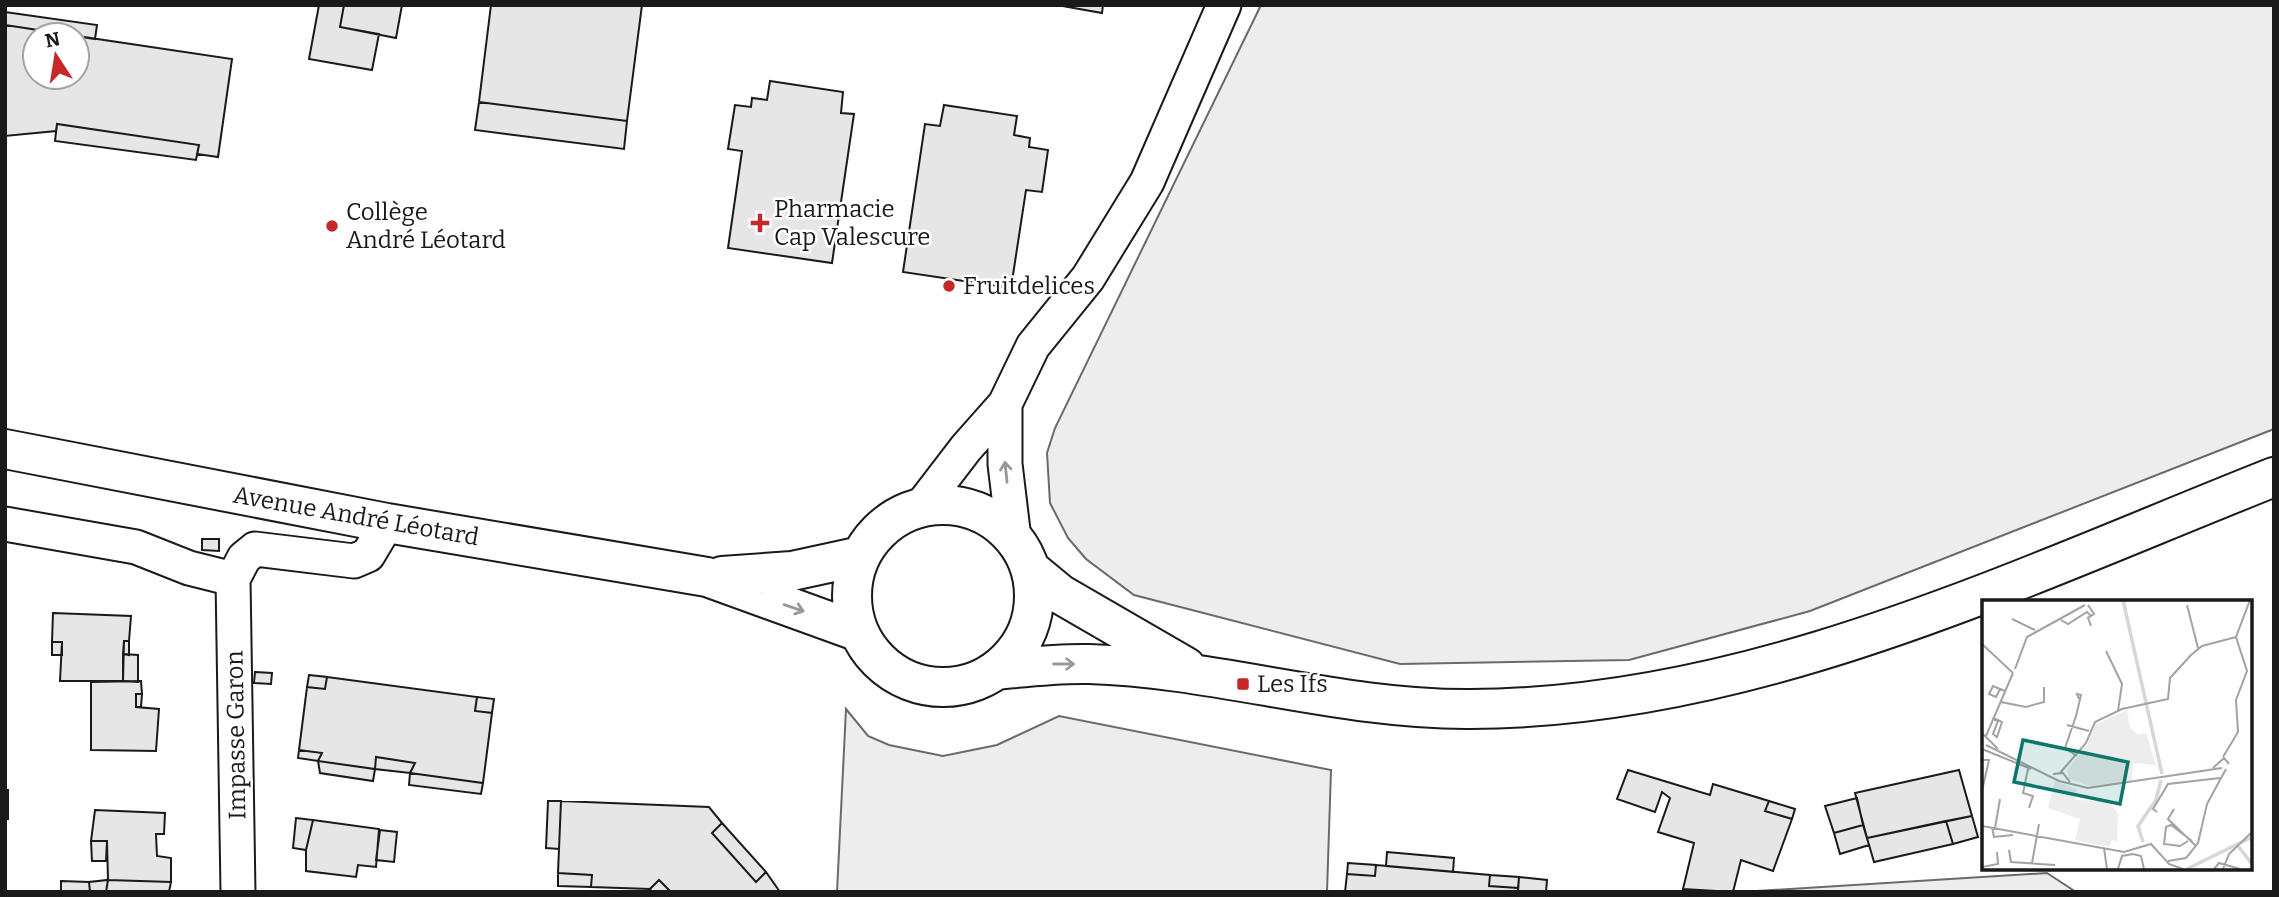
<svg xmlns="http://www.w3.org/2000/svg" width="2279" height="897" font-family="Bitter,serif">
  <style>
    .green { fill: #ededed; stroke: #6a6a6a; stroke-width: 2 }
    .building { fill: #e6e6e6; stroke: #1a1a1a; stroke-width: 2 }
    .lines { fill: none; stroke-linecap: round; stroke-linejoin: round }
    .street-casing { stroke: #1a1a1a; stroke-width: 37 }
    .secondary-casing { stroke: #1a1a1a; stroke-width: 42 }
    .street { stroke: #fff; stroke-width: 33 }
    .secondary { stroke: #fff; stroke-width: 38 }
    .oneway { stroke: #989898 }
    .poi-dot { fill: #c62828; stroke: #fff; stroke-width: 2.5 }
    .labels { text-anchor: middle; stroke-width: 5; stroke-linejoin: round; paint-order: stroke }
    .poi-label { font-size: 24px; fill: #1a1a1a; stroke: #fff; text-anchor: start }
    .street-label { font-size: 24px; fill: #1a1a1a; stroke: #fff }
    .inset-river { fill: none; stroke: #d7d7d7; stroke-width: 3.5 }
    .inset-road { fill: none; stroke: #a3a3a3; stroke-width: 2 }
    .view { fill: #0f766e; fill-opacity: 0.15; stroke: #0f766e; stroke-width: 3.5 }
    .inset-edge { fill: none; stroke: #1a1a1a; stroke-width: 3.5 }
  </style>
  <rect width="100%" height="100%" fill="#fff"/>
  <path class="green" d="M 1261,5 L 2274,5 L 2274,429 L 1810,611 L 1629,660 L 1400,664 L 1134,595 L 1086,559 L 1068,538 L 1050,503 L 1047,453 L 1055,428 Z
    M 846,709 L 868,736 L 889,745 L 943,756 L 997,745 L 1059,716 L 1331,770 L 1327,892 L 837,892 Z
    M 2047,873 L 2076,892 L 1741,892 Z"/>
  <path class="building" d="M 319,5 L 344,5 L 340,27 L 379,34 L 372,70 L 309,59 Z
    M 344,5 L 402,5 L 396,38 L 340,27 Z
    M 491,5 L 642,5 L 627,121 L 479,102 Z
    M 1057,5 L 1103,5 L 1102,13 Z
    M 5,12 L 97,25 L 95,39 L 5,25 Z
    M 5,25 L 71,35 L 35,35 L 35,77 L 77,77 L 77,36 L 232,59 L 218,157 L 197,154 L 199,145 L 57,124 L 56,131 L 5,136 Z
    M 770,81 L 843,92 L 841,113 L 854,114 L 832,263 L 728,248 L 742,151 L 728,149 L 735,105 L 751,107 L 752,98 L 767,100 Z
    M 479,102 L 627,121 L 624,149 L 475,130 Z
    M 944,105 L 1017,116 L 1014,135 L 1030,138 L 1029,147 L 1048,150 L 1042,192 L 1026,190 L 1011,288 L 903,272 L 925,124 L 940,126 Z
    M 57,124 L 199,145 L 196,160 L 55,141 Z
    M 202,539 L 219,539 L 219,551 L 202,550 Z
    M 53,613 L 131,616 L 129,641 L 124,641 L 123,681 L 60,681 L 62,642 L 52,642 Z
    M 124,641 L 129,641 L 129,655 L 123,654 Z
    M 52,642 L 62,642 L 62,655 L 52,655 Z
    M 123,654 L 138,655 L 138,682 L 123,681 Z
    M 255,672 L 272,673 L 271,684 L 254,683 Z
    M 309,675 L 327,677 L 325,689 L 307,687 Z
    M 327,677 L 477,697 L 475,711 L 492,713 L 483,783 L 410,773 L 415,763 L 376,757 L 375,769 L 318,761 L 322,753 L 299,750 L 307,687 L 325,689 Z
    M 141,681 L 142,694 L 136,694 L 136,707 L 159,709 L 156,751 L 91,750 L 91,682 Z
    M 136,694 L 142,694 L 141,707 L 136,707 Z
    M 477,697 L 494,699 L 492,713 L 475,711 Z
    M 299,750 L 322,753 L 318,761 L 298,758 Z
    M 376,757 L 415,763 L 410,773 L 375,769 Z
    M 318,761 L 375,769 L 373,781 L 320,773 Z
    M 1628,770 L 1710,795 L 1713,784 L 1769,801 L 1765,811 L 1792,819 L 1773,871 L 1741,860 L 1733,892 L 1683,889 L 1694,843 L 1658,832 L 1670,798 L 1662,792 L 1655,812 L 1617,799 Z
    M 1959,770 L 1972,816 L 1867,838 L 1855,793 Z
    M 410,773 L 483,783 L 481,794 L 409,785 Z
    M 5,790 L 8,790 L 8,819 L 5,819 Z
    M 1857,798 L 1863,825 L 1834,833 L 1825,806 Z
    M 548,801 L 561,801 L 559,849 L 546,848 Z
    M 561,801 L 709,807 L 722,823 L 712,833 L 756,882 L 766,872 L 780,892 L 671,892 L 659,880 L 650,889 L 591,887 L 592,875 L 558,873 Z
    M 1769,801 L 1795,809 L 1792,819 L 1765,811 Z
    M 95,810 L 165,813 L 164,834 L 156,834 L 157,856 L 171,858 L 171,882 L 108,880 L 107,841 L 91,841 Z
    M 1972,816 L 1978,837 L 1953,844 L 1946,821 Z
    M 296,818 L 313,820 L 306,850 L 293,848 Z
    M 313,820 L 379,829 L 376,867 L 358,865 L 356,877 L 306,871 L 306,850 Z
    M 1946,821 L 1953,844 L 1874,862 L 1867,838 Z
    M 722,823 L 766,872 L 756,882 L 712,833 Z
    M 1863,825 L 1869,845 L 1840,854 L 1834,833 Z
    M 380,830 L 397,832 L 394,862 L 376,860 Z
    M 91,841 L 107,841 L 106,861 L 92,861 Z
    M 1387,852 L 1454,858 L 1453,872 L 1386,866 Z
    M 1348,863 L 1376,865 L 1375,876 L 1347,874 Z
    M 1376,865 L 1490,875 L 1489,886 L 1518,888 L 1518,892 L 1345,892 L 1347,874 L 1375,876 Z
    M 558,873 L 592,875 L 591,887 L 558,886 Z
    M 1490,875 L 1519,877 L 1518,888 L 1489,886 Z
    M 1519,877 L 1547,880 L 1546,892 L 1518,892 Z
    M 108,880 L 106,892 L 90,892 L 89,882 Z
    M 108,880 L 171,882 L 169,892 L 106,892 Z
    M 659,880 L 671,892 L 652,892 L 650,889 Z
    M 61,881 L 89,882 L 90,892 L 61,892 Z"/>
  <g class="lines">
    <defs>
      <path id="street" d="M 1005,404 L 1005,464 L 1014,539
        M 920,508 L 966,448 L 1005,404 L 1033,346 L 1088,278 L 1147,182 L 1224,5
        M 5,524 L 136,547 L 189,568 L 233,579 L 244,558 L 255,549 L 354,561 L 368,555 L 387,523
        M 233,579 L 238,892"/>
      <path id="secondary" d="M 5,449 L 387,523 L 707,577 L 859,632
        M852 596a91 91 0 1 1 182 0a91 91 0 1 1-182 0Z
        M 1031,570 L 1060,594 L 1186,667
        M 722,576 L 792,571 L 861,556
        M 996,670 C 1027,667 1058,663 1089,664 C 1217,668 1342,710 1470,709 C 1753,708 2016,579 2274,477"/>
    </defs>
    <use href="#street" class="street-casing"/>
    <use href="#secondary" class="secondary-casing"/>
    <use href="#street" class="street"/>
    <use href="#secondary" class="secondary"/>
  </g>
  <defs><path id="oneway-shaft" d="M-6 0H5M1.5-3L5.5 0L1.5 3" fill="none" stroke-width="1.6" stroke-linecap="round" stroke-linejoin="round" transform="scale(1.75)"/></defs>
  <g class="oneway">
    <use href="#oneway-shaft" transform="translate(1006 472) rotate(-96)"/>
    <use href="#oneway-shaft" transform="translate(794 608) rotate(19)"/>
    <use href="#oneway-shaft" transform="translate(1064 664)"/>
  </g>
  <g class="poi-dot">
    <path d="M756.5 212.5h7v7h7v7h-7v7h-7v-7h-7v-7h7z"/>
    <circle cx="332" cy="226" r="7"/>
    <circle cx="949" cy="286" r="7"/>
    <rect x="1236" y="677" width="14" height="14" rx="3.5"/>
  </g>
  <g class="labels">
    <g class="poi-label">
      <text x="774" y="217">Pharmacie<tspan x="774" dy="28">Cap Valescure</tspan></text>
      <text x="346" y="220">Collège<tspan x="346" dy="28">André Léotard</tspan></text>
      <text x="963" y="294">Fruitdelices</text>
      <text x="1257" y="692">Les Ifs</text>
    </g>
    <g class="street-label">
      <text transform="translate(356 516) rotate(10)" y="8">Avenue André Léotard</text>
      <text transform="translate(236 735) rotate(-91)" y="8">Impasse Garon</text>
    </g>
  </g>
  <g transform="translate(1982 600)">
    <rect width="270" height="270" fill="#fff"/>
    <path d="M 145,110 L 148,128 L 156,135 L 164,133 L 174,165 L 151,163 L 150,181 L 110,187 L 87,179 L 85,170 L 106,144 L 113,125 ZM 73,181 L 95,189 L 93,200 L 127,201 L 136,214 L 135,241 L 130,240 L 127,247 L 93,240 L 98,219 L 66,208 Z" fill="#ededed"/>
    <path class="inset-river" d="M 141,0 L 180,174M 161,242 L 156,226 L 174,200 L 179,180M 256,246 L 270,264M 205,269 L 270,237"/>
    <path class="inset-road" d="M 106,5 L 112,14 L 106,18 L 109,26M 205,5 L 216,48M 30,19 L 53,30M 79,20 L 86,24 L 105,12 L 109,16M 0,44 L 31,73M 124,51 L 140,84 L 136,111M 33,69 L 45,37 L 103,5M 18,89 L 14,97 L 7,94 L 11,86 L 23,91M 19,102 L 44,107 L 62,102 L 62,87M 10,119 L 12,118 L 20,122 L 15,137 L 11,134 L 16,121 L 11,119M 85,125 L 107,131M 0,133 L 16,149M 4,136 L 31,73M 4,145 L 77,181 L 106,188 L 240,168M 0,149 L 49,169M 95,156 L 83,148 L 94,116 L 99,95 L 95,94 L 97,99M 241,157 L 256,132 L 254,100 L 265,71 L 254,37 L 268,0M 0,160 L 7,160 L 0,191M 231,168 L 242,158 L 247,164M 46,169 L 41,193 L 51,196 L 47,208M 78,173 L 104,143 L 113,122 L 140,109 L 186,99 L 188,78 L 209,55 L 220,46 L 254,37M 71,174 L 81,173 L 88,182M 192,209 L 186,219 L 214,246M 175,212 L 171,209 L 186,184 L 238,178M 0,226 L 142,252 L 169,244 L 187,264 L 201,269M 10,227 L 12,237 L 31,235M 13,228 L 18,199M 206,241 L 198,246 L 182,244 L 184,227 L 189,225 L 210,241M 122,248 L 125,269M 27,250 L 29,262 L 73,265M 151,254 L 159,256 L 162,269M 186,261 L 204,258 L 216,243 L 225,204 L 244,169M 50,263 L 57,224M 0,267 L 16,264 L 15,252M 136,269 L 140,256 L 151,254M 232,269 L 237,263 L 258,269M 241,269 L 247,254 L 270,232"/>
    <path class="view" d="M 41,140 L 146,162 L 138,204 L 32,182 Z"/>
    <rect width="270" height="270" class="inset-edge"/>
  </g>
  <rect width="2279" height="897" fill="none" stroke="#1a1a1a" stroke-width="14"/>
  <g transform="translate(56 56) rotate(348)"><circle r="33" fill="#ffffff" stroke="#a3a3a3" stroke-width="2"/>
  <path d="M0-5L12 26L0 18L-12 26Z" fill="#c62828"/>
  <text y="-10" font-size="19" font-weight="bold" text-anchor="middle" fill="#1a1a1a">N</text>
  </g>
</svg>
